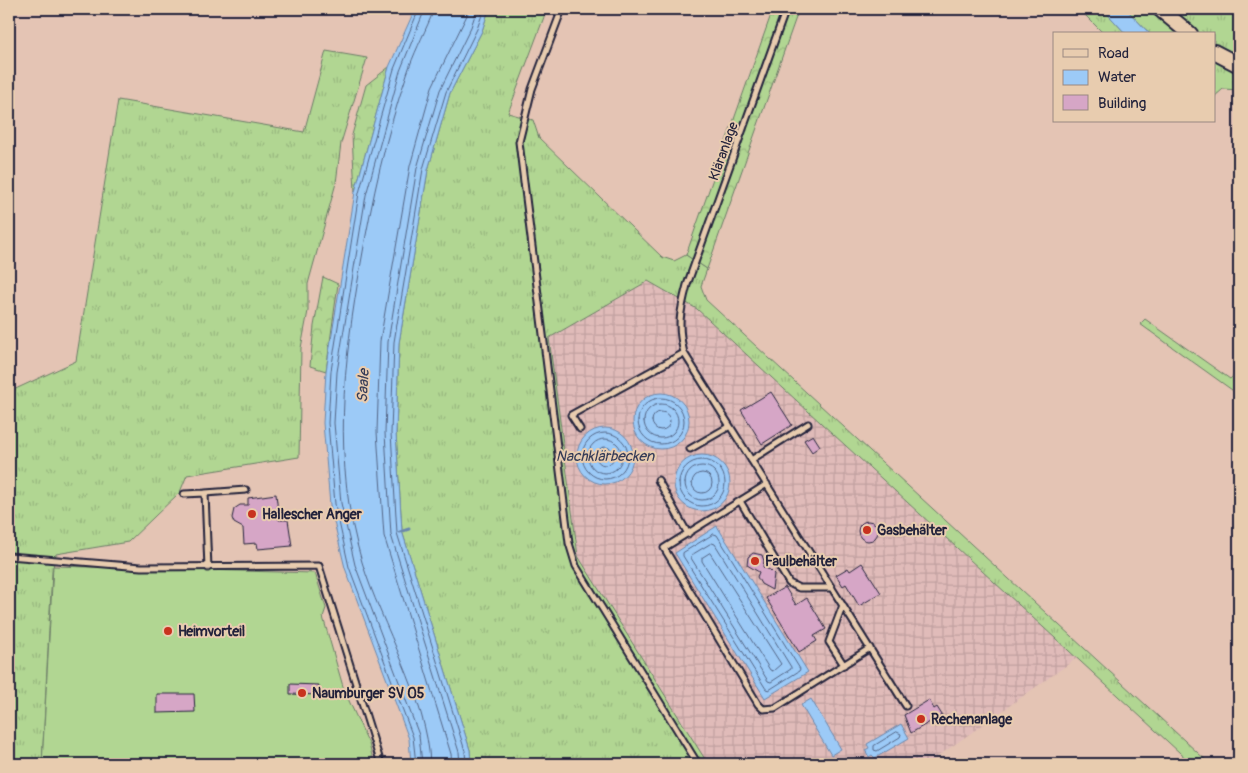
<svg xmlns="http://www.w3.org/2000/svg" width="1248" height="773" font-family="Pangolin,sans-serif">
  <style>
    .industrial { fill: url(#industrial-grid) }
    .grass { fill: url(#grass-tufts); stroke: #6a7c66 }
    .forest { fill: url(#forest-crowns); stroke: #6a7c66 }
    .pitch { fill: #b1d692; stroke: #6a7c66 }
    .water { fill: #9ccaf7; stroke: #6b87ac }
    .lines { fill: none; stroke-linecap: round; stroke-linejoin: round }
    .shore { stroke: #536586; stroke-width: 1 }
    .stream { stroke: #6b87ac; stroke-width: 3 }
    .building { fill: #d6a6c6; stroke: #22223b }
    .lane-casing { stroke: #22223b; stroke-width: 9 }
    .secondary-casing { stroke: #22223b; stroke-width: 18 }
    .lane { stroke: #e8ccaf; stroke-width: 5 }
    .secondary { stroke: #e8ccaf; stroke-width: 14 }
    .poi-dot { fill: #c8321e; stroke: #e8ccaf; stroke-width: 2 }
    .labels { text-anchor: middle; stroke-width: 4; stroke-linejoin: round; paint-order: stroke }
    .street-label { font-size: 14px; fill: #22223b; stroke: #e8ccaf }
    .poi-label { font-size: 14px; font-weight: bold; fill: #22223b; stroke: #e8ccaf; text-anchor: start }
    .water-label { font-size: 15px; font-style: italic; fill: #343b57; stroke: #e8ccaf }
  </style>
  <defs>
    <pattern id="industrial-grid" width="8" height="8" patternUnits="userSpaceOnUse" patternTransform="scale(1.25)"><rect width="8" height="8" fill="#e0bbb9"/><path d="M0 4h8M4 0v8" fill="none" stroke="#c0a0a0"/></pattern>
    <pattern id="grass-tufts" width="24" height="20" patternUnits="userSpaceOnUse" patternTransform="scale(1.25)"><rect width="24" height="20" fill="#b1d692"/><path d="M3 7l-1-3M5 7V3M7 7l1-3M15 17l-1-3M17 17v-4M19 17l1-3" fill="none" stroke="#98b77f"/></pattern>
    <pattern id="forest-crowns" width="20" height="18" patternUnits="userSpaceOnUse" patternTransform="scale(1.25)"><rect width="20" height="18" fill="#b1d692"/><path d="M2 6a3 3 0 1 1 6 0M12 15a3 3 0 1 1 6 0" fill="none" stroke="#98b77f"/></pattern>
  </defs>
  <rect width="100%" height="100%" fill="#e4c4b4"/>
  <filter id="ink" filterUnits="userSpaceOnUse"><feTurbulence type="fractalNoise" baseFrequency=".02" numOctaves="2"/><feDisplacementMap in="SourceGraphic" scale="10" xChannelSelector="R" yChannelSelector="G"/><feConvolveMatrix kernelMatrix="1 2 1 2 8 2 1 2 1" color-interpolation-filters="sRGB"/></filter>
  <g filter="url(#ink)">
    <path class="industrial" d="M 648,281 L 697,309 L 1077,658 L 927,764 L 708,764 L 578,556 L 549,338 Z"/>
    <path class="grass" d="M 489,9 L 547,9 L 508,113 L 533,120 L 539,138 L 662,257 L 674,261 L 686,255 L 707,269 L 701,286 L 706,300 L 1210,764 L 1192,764 L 697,309 L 648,281 L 549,338 L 578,556 L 708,764 L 471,764 L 470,750 L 402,531 L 396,433 L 399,343 L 428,170 L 450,93 L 482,31 Z
      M 1079,9 L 1103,9 L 1126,34 L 1104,34 Z
      M 1126,9 L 1239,9 L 1239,90 L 1223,89 L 1214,97 L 1214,34 L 1150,34 Z
      M 326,51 L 367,58 L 341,143 L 336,183 L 308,284 L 308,311 L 301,348 L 299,457 L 187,475 L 180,492 L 128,542 L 56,554 L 52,572 L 42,764 L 9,764 L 9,392 L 76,361 L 118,100 L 304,132 Z
      M 1145,319 L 1230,379 L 1239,371 L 1239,395 L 1140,324 Z"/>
    <path class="forest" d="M 773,9 L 799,9 L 707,269 L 686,255 Z
      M 389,67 L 355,192 L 352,135 L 366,85 Z
      M 323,277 L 338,284 L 326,371 L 310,366 L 314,326 Z"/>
    <path class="pitch" d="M 53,566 L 315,573 L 326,608 L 323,617 L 344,690 L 369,744 L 374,764 L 42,764 Z"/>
    <path class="water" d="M 415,9 L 489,9 L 482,31 L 450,93 L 428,170 L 399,343 L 396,433 L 402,531 L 470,750 L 471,764 L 411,764 L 409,739 L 345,568 L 330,505 L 323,423 L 326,371 L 355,192 L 389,67 Z
      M 1103,9 L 1126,9 L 1150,34 L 1126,34 Z
      M633 421a28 28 0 1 1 56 0a28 28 0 1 1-56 0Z
      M577 456a28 28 0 1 1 56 0a28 28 0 1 1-56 0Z
      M674 483a28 28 0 1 1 56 0a28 28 0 1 1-56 0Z
      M 717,526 L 808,672 L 765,698 L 675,553 Z
      M 811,699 L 841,749 L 831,755 L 801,705 Z
      M 901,724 L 909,738 L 875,758 L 872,755 L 869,757 L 865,750 L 869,748 L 867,744 Z"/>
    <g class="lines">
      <path class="shore" d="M638 421a23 23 0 1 1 46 0a23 23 0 1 1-46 0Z
        M644 421a17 17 0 1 1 34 0a17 17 0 1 1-34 0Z
        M652 421a9 9 0 1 1 18 0a9 9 0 1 1-18 0Z
        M582 456a23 23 0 1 1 46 0a23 23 0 1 1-46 0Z
        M588 456a17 17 0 1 1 34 0a17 17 0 1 1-34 0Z
        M596 456a9 9 0 1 1 18 0a9 9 0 1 1-18 0Z
        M679 483a23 23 0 1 1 46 0a23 23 0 1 1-46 0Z
        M685 483a17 17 0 1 1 34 0a17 17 0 1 1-34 0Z
        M692 483a10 10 0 1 1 20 0a10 10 0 1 1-20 0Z
        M 714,534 L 717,535 L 800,669 L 799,671 L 769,690 L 766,689 L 683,556 L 683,553 Z
        M 712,543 L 715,544 L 791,667 L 791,669 L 771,682 L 768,681 L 691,558 L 692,555 Z
        M 710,553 L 781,664 L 773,671 L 770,670 L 702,561 L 702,558 Z
        M 897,732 L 901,734 L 900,737 L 877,751 L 874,750 L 874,746 Z
        M 416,764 L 413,737 L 349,567 L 335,504 L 328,423 L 331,371 L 359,193 L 394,69 L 419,9
        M 422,764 L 419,735 L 355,565 L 341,503 L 334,423 L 337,372 L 366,195 L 400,71 L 425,9
        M 430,764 C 428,699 381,625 362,562 C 332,462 343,364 361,263 C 372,199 386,135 407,74 C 413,55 423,36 431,17 L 433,9
        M 452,764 L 451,754 L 384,536 L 377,432 L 380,341 L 410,166 L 432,87 L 470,9
        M 460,764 L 459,752 L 391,535 L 385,433 L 388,342 L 417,168 L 440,90 L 471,27 L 477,9
        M 466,764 L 465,751 L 397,533 L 391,433 L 394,342 L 423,169 L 446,92 L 477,29 L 484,9"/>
      <path class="stream" d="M 400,532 L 409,529"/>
    </g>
    <path class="building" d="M 771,392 L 792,425 L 762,444 L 741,410 Z
      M 813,435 L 820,446 L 812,452 L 804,440 Z
      M 276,494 L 279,520 L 288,520 L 292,546 L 258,549 L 257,543 L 244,544 L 243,528 L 234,523 L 232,518 L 234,509 L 240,505 L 248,505 L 248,498 Z
      M858 531a10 10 0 1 1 20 0a10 10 0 1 1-20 0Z
      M 753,553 L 762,555 L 764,561 L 763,567 L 770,570 L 774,574 L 772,590 L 761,584 L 757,577 L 759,572 L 747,565 L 748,557 Z
      M 862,563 L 881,593 L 859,606 L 846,584 L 843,586 L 836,575 L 848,568 L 850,571 Z
      M 785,587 L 796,605 L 807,598 L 826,629 L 814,636 L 817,641 L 799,652 L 766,598 Z
      M 290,684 L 319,685 L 319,695 L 290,694 Z
      M 157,694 L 194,694 L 195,712 L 157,713 Z
      M 929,700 L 934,709 L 937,707 L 942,715 L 911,733 L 904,715 Z"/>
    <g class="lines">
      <defs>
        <path id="lane" d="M 562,9 L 532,89 L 519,142 L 569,543 L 576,566 L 698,764
          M 786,9 L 687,285 C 680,312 677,325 684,353 L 906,706
          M 580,429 L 571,415 L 684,353
          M 690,449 L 730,426
          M 751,460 L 808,424
          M 658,480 L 688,534
          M 767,484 L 664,548 L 758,704 L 763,709 L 775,708 L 870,648
          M 205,493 L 246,490
          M 184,494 L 205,493 L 208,568
          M 740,501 L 789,583 L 799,588 L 832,588
          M 9,556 L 141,567 L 319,566 L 381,764
          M 843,605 L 829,642 L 844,665"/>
        <path id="secondary" d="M 1160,9 L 1190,34
          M 1214,52 L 1239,65"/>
      </defs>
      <use href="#lane" class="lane-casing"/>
      <use href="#secondary" class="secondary-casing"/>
      <use href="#lane" class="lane"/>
      <use href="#secondary" class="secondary"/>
    </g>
  </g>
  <g class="poi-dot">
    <circle cx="252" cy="514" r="5"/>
    <circle cx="867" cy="530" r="5"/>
    <circle cx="755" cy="561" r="5"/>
    <circle cx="168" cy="631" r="5"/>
    <circle cx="302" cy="693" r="5"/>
    <circle cx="921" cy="719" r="5"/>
  </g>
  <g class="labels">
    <g class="street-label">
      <text transform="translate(723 151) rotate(-70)" y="5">Kläranlage</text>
    </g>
    <g class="poi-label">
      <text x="262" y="519">Hallescher Anger</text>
      <text x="877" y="535">Gasbehälter</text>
      <text x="765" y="566">Faulbehälter</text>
      <text x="178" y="636">Heimvorteil</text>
      <text x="312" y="698">Naumburger SV 05</text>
      <text x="931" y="724">Rechenanlage</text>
    </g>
    <g class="water-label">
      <text transform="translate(363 386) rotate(-87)" y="5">Saale</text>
      <text x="605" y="461">Nachklärbecken</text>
    </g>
  </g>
  <rect width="1248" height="773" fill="none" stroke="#e8ccaf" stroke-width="30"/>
  <rect x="15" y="15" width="1218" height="743" fill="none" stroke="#22223b" stroke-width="2" filter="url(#ink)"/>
  <rect x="1053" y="32" width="162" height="90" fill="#e8ccaf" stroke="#998881"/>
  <rect x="1063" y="49" width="25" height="8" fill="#e8ccaf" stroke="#998881"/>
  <text x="1098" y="58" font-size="15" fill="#22223b">Road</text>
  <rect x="1063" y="70" width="25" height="15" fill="#9ccaf7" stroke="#998881"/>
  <text x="1098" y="82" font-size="15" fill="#22223b">Water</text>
  <rect x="1063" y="95" width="25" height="15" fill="#d6a6c6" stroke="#998881"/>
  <text x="1098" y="108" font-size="15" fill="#22223b">Building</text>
</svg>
